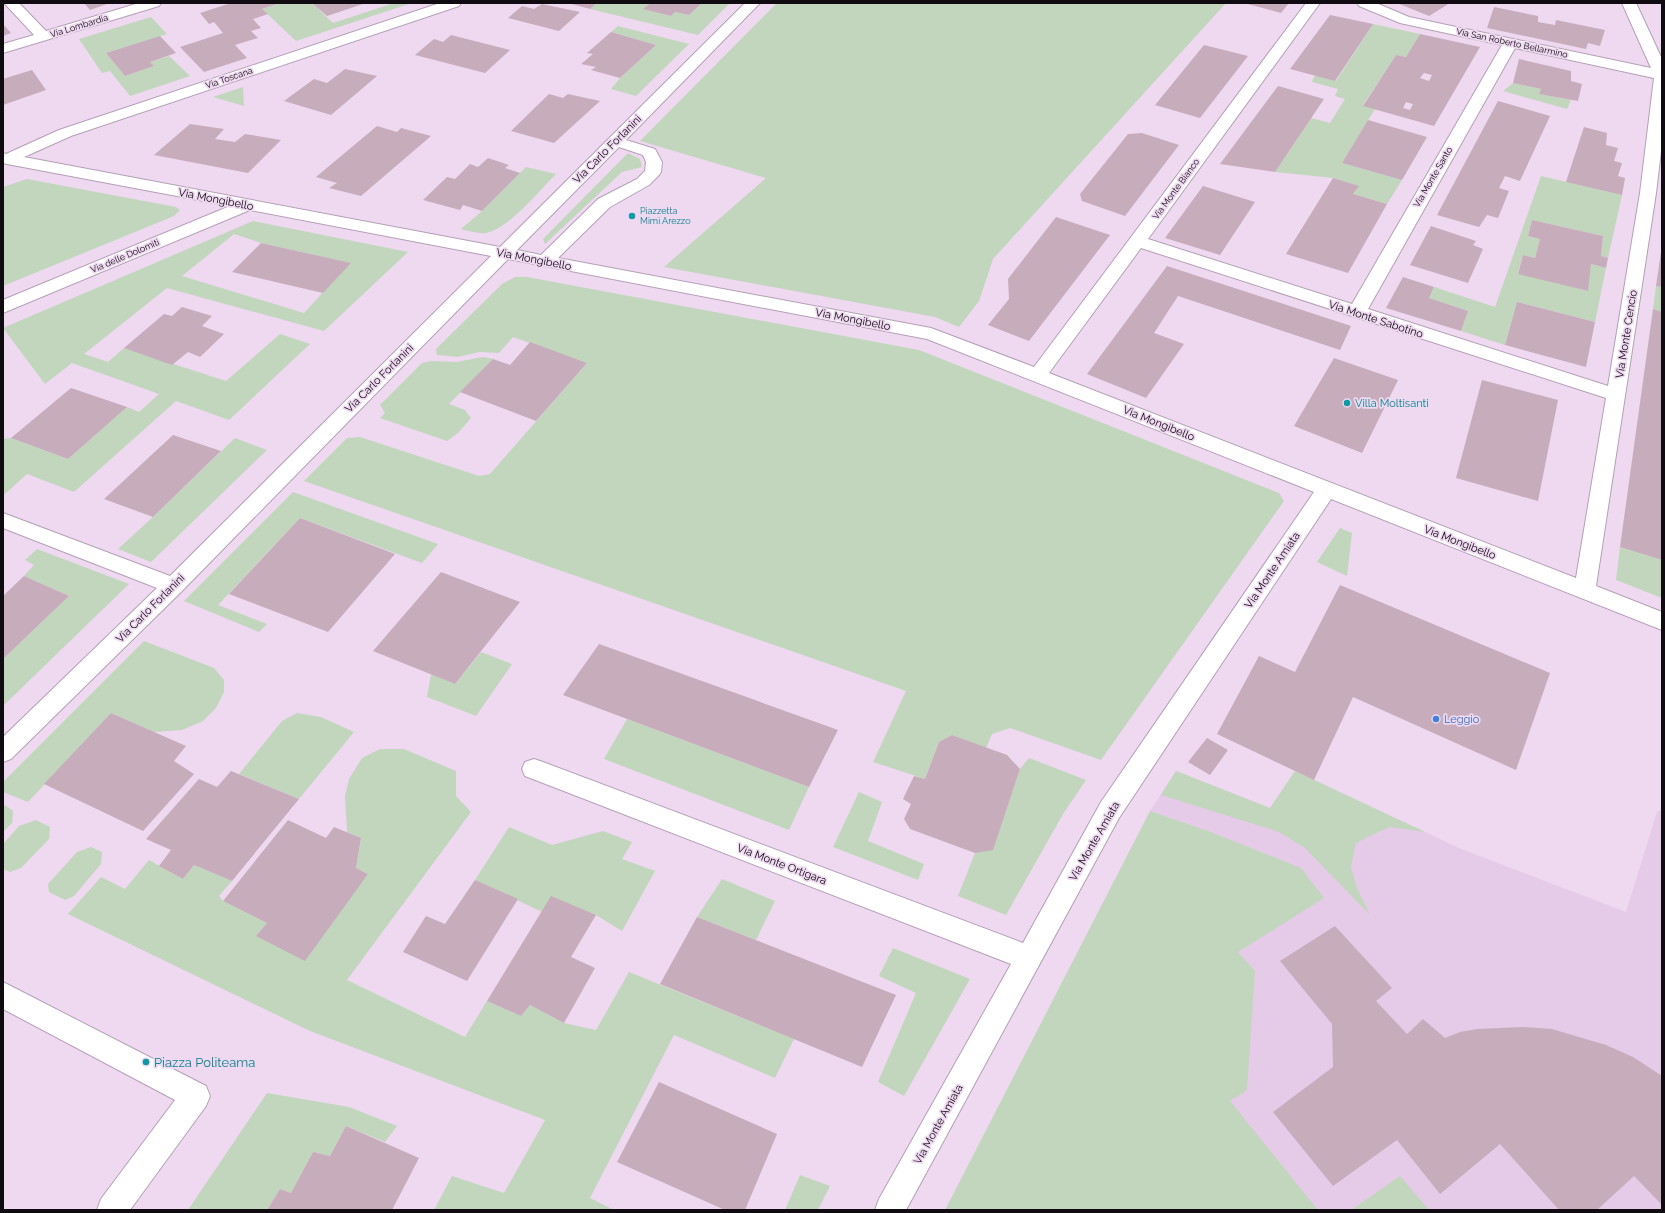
<svg xmlns="http://www.w3.org/2000/svg" width="1665" height="1213" font-family="Raleway,sans-serif">
  <style>
    .built { fill: #e5cbe8 }
    .green { fill: #c2d6be; fill-rule: evenodd }
    .building { fill: #c7acbc; fill-rule: evenodd }
    .lines { fill: none; stroke-linecap: round; stroke-linejoin: round }
    .minor-casing { stroke: #b4a0b6; stroke-width: 2 }
    .minor { fill: #fff; fill-rule: evenodd }
    .culture-dot { fill: #0f9aa8; stroke: #eed9f0; stroke-width: 1.5 }
    .shop-dot { fill: #3f7fe0; stroke: #eed9f0; stroke-width: 1.5 }
    .labels { text-anchor: middle; stroke-width: 3.5; stroke-linejoin: round; paint-order: stroke }
    .far-street-label { font-size: 9px; fill: #100a11; stroke: #eed9f0 }
    .far-culture-label { font-size: 9px; fill: #0d838f; stroke: #eed9f0; text-anchor: start }
    .street-label { font-size: 11px; fill: #100a11; stroke: #eed9f0 }
    .culture-label { font-size: 11px; fill: #0d838f; stroke: #eed9f0; text-anchor: start }
    .shop-label { font-size: 11px; fill: #366cbe; stroke: #eed9f0; text-anchor: start }
    .near-culture-label { font-size: 13px; fill: #0d838f; stroke: #eed9f0; text-anchor: start }
  </style>
  <rect width="100%" height="100%" fill="#eed9f0"/>
  <path class="built" d="M 1176,771 L 1270,808 L 1295,771 L 1459,848 L 1626,912 L 1657,812 L 1662,810 L 1662,1210 L 1178,1210 L 1211,832 L 1150,811 Z"/>
  <path class="green" d="M 281,3 L 312,3 L 333,23 L 394,3 L 412,3 L 296,41 L 262,9 Z
    M 597,3 L 650,3 L 644,9 L 671,16 L 675,12 L 689,15 L 702,3 L 730,3 L 698,35 L 590,9 Z
    M 777,3 L 1226,3 L 993,259 L 979,301 L 959,327 L 935,317 L 664,267 L 766,178 L 640,141 Z
    M 151,17 L 167,34 L 106,53 L 125,76 L 154,66 L 150,62 L 169,56 L 190,76 L 130,96 L 110,71 L 102,73 L 79,39 Z
    M 1373,24 L 1420,34 L 1406,57 L 1396,55 L 1363,105 L 1375,109 L 1342,163 L 1402,180 L 1387,204 L 1353,194 L 1358,186 L 1333,178 L 1275,172 L 1311,118 L 1330,123 L 1345,99 L 1335,96 L 1338,89 L 1312,82 L 1315,75 L 1336,81 Z
    M 618,26 L 689,44 L 636,96 L 611,89 L 620,78 L 656,45 L 611,32 Z
    M 1513,83 L 1541,89 L 1540,94 L 1571,100 L 1567,109 L 1503,91 Z
    M 243,87 L 244,106 L 213,97 Z
    M 628,153 L 640,159 L 642,167 L 622,172 L 545,244 L 543,239 Z
    M 526,167 L 556,174 C 539,191 508,229 486,233 C 479,234 468,231 461,229 L 482,211 Z
    M 1541,176 L 1622,195 L 1608,258 L 1601,256 L 1603,236 L 1532,220 L 1528,236 L 1540,239 L 1535,258 L 1523,255 L 1518,273 L 1587,291 L 1591,264 L 1606,268 L 1595,322 L 1517,302 L 1505,345 L 1461,331 L 1468,311 L 1429,298 L 1434,287 L 1495,307 Z
    M 27,179 L 176,207 L 180,210 L 174,216 L 3,286 L 3,187 Z
    M 253,221 L 408,252 L 324,331 L 167,288 L 84,354 L 108,362 L 124,348 L 226,381 L 280,334 L 310,344 L 229,420 L 176,401 L 74,492 L 27,474 L 5,494 L 3,493 L 3,439 L 11,438 L 68,459 L 127,407 L 139,412 L 159,394 L 72,363 L 45,384 L 3,328 ZM 234,234 L 261,243 L 350,263 L 304,313 L 182,276 Z
    M 515,277 L 527,277 L 919,350 L 1279,493 L 1284,501 L 1101,760 L 1010,728 L 992,734 L 986,748 L 952,735 L 939,742 L 925,779 L 873,762 L 906,691 L 304,481 L 347,438 L 360,437 L 479,476 L 490,474 L 587,363 L 513,337 L 499,353 L 480,352 L 457,357 L 437,355 L 436,349 L 502,284 Z
    M 1656,286 L 1662,287 L 1662,312 L 1653,309 Z
    M 483,357 L 493,359 L 449,404 L 465,410 L 471,418 L 458,433 L 447,441 L 380,418 L 385,413 L 380,405 L 422,363 L 432,361 L 456,362 Z
    M 235,438 L 267,450 L 151,562 L 118,549 L 153,517 Z
    M 293,492 L 438,544 L 422,563 L 300,518 L 218,605 L 267,624 L 259,632 L 184,601 Z
    M 1340,528 L 1352,533 L 1347,576 L 1317,562 Z
    M 1620,547 L 1662,560 L 1662,598 L 1616,580 Z
    M 37,549 L 129,584 L 3,706 L 3,659 L 69,596 L 24,576 L 34,565 L 25,560 Z
    M 144,641 L 214,668 L 224,680 L 224,692 L 216,708 L 203,721 L 182,730 L 154,732 L 111,713 L 28,802 L 3,792 L 3,782 Z
    M 481,652 L 512,664 L 476,716 L 427,697 L 431,674 L 455,684 Z
    M 297,713 L 321,717 L 354,732 L 299,799 L 239,774 L 282,721 Z
    M 627,719 L 809,787 L 789,830 L 604,759 Z
    M 380,749 L 404,749 L 456,771 L 456,796 L 471,812 L 347,980 L 465,1037 L 487,1001 L 521,1016 L 530,1005 L 564,1023 L 596,1030 L 629,972 L 794,1039 L 775,1078 L 674,1035 L 590,1198 L 614,1210 L 434,1210 L 452,1176 L 504,1193 L 545,1120 L 310,1031 L 68,914 L 101,877 L 125,889 L 149,860 L 183,879 L 194,865 L 232,881 L 219,896 L 223,901 L 267,923 L 256,936 L 356,890 L 368,874 L 356,868 L 361,838 L 347,832 L 345,796 L 349,779 L 362,758 Z
    M 1029,758 L 1086,780 L 1063,814 L 1006,915 L 958,896 L 975,853 L 993,849 L 1020,769 Z
    M 1176,771 L 1270,808 L 1295,771 L 1425,832 L 1390,827 L 1374,834 L 1356,843 L 1351,867 L 1357,888 L 1370,915 L 1305,848 L 1279,832 L 1161,795 Z
    M 859,792 L 882,802 L 868,841 L 924,864 L 918,880 L 833,847 Z
    M 5,805 L 13,811 L 12,823 L 3,832 L 3,806 Z
    M 1150,811 L 1211,832 L 1301,868 L 1324,898 L 1238,952 L 1255,971 L 1247,1090 L 1230,1101 L 1318,1210 L 945,1210 Z
    M 36,820 L 50,827 L 49,839 L 21,868 L 10,872 L 3,869 L 3,844 L 19,826 Z
    M 509,827 L 552,845 L 603,831 L 632,842 L 622,859 L 655,871 L 622,931 L 596,915 L 542,912 L 475,880 Z
    M 91,847 L 102,852 L 101,864 L 74,896 L 65,900 L 49,892 L 48,884 L 77,852 Z
    M 722,879 L 775,901 L 756,940 L 697,917 Z
    M 893,948 L 970,979 L 904,1096 L 878,1082 L 916,993 L 879,976 Z
    M 267,1093 L 349,1107 L 397,1126 L 385,1142 L 346,1126 L 330,1156 L 313,1152 L 291,1193 L 280,1189 L 267,1210 L 188,1210 Z
    M 800,1175 L 830,1186 L 818,1210 L 785,1210 Z
    M 1400,1176 L 1429,1210 L 1356,1210 L 1354,1208 Z"/>
  <path class="building" d="M 84,3 L 110,3 L 90,10 Z
    M 231,3 L 280,3 L 262,9 L 268,14 L 253,19 L 261,28 L 251,31 L 258,38 L 235,45 L 247,58 L 204,72 L 180,47 L 223,33 L 214,22 L 209,24 L 200,13 Z
    M 312,3 L 366,3 L 327,16 Z
    M 568,3 L 597,3 L 590,9 Z
    M 650,3 L 702,3 L 689,15 L 675,12 L 671,16 L 643,9 Z
    M 1244,3 L 1289,3 L 1281,13 Z
    M 1397,3 L 1450,3 L 1429,16 Z
    M 542,4 L 580,12 L 559,31 L 508,18 L 522,6 L 534,9 Z
    M 1494,7 L 1538,16 L 1538,22 L 1555,25 L 1556,20 L 1605,30 L 1600,46 L 1588,43 L 1586,49 L 1487,28 Z
    M 1330,15 L 1373,24 L 1335,81 L 1290,69 Z
    M 3,24 L 11,33 L 3,36 Z
    M 611,32 L 656,45 L 620,78 L 591,70 L 596,67 L 581,64 L 593,54 L 587,53 Z
    M 1420,34 L 1480,47 L 1434,126 L 1363,106 L 1396,55 L 1406,57 ZM 1424,73 L 1432,75 L 1429,81 L 1420,78 ZM 1406,102 L 1413,104 L 1410,110 L 1403,108 Z
    M 451,35 L 510,50 L 485,73 L 415,55 L 434,39 L 443,42 Z
    M 160,36 L 176,53 L 150,62 L 154,66 L 125,76 L 106,53 Z
    M 1204,45 L 1248,56 L 1200,118 L 1155,105 Z
    M 1519,59 L 1571,71 L 1571,81 L 1582,84 L 1578,101 L 1539,94 L 1541,89 L 1513,83 Z
    M 345,69 L 377,76 L 331,115 L 284,101 L 314,79 L 327,83 Z
    M 32,70 L 46,90 L 3,105 L 3,79 Z
    M 1278,86 L 1324,99 L 1275,172 L 1220,164 Z
    M 549,94 L 563,98 L 568,94 L 600,101 L 554,143 L 511,131 Z
    M 1498,101 L 1550,116 L 1520,181 L 1505,176 L 1499,188 L 1509,191 L 1498,218 L 1487,215 L 1479,227 L 1437,215 Z
    M 1368,120 L 1427,137 L 1402,180 L 1342,163 Z
    M 190,124 L 224,129 L 215,139 L 235,142 L 245,134 L 281,140 L 248,173 L 154,155 Z
    M 377,126 L 397,132 L 401,128 L 431,136 L 361,196 L 329,188 L 337,183 L 316,177 Z
    M 1584,127 L 1607,133 L 1606,145 L 1618,148 L 1614,161 L 1622,163 L 1618,176 L 1625,178 L 1622,195 L 1566,182 Z
    M 1142,133 L 1179,145 L 1125,216 L 1082,201 L 1080,194 L 1128,134 Z
    M 488,158 L 509,165 L 505,168 L 520,173 L 482,211 L 463,205 L 460,210 L 423,200 L 447,177 L 455,179 L 470,164 L 478,167 Z
    M 1333,178 L 1359,186 L 1353,194 L 1387,204 L 1348,273 L 1286,254 Z
    M 1203,186 L 1255,202 L 1220,255 L 1165,238 Z
    M 1056,217 L 1110,235 L 1029,341 L 988,325 L 1009,299 L 1008,279 Z
    M 1532,220 L 1603,236 L 1601,256 L 1608,258 L 1606,268 L 1591,264 L 1588,291 L 1518,274 L 1523,255 L 1535,258 L 1540,239 L 1528,236 Z
    M 1431,226 L 1476,241 L 1473,245 L 1483,249 L 1468,283 L 1410,265 Z
    M 261,243 L 351,263 L 323,293 L 232,272 Z
    M 1661,252 L 1662,252 L 1662,287 L 1656,286 Z
    M 1167,266 L 1351,326 L 1340,350 L 1178,296 L 1154,333 L 1184,344 L 1146,398 L 1087,374 Z
    M 1403,277 L 1434,287 L 1429,298 L 1468,311 L 1461,331 L 1386,308 Z
    M 1517,302 L 1595,322 L 1586,367 L 1505,345 Z
    M 182,307 L 212,316 L 202,326 L 224,334 L 200,357 L 188,352 L 172,365 L 124,348 L 164,314 L 172,316 Z
    M 1653,309 L 1662,312 L 1662,560 L 1620,547 Z
    M 530,342 L 587,363 L 536,421 L 460,392 L 493,359 L 510,365 Z
    M 1334,358 L 1398,380 L 1362,453 L 1294,426 Z
    M 1482,380 L 1558,400 L 1538,501 L 1456,478 Z
    M 71,388 L 127,407 L 68,459 L 11,438 Z
    M 173,435 L 221,451 L 153,517 L 104,499 Z
    M 300,518 L 395,554 L 328,632 L 229,594 Z
    M 441,572 L 520,602 L 455,684 L 373,651 Z
    M 24,576 L 69,596 L 3,659 L 3,596 Z
    M 1340,585 L 1550,673 L 1516,770 L 1353,697 L 1314,780 L 1217,734 L 1259,656 L 1295,672 Z
    M 599,644 L 838,730 L 809,787 L 563,695 Z
    M 111,713 L 186,746 L 174,761 L 194,774 L 143,831 L 44,784 Z
    M 952,735 L 1007,755 L 1020,769 L 993,850 L 975,853 L 910,829 L 904,819 L 911,804 L 903,799 L 914,776 L 925,779 L 939,742 Z
    M 1207,738 L 1228,750 L 1210,775 L 1188,762 Z
    M 231,771 L 299,799 L 232,881 L 194,865 L 183,879 L 159,866 L 171,850 L 146,839 L 199,779 L 217,787 Z
    M 288,820 L 326,838 L 334,827 L 361,838 L 356,868 L 368,874 L 305,961 L 256,936 L 267,923 L 223,901 Z
    M 475,880 L 518,899 L 467,981 L 403,952 L 426,916 L 445,924 Z
    M 551,896 L 596,915 L 571,957 L 595,968 L 564,1023 L 530,1005 L 521,1016 L 487,1001 Z
    M 697,917 L 896,995 L 862,1067 L 660,984 Z
    M 1335,926 L 1392,988 L 1376,1001 L 1407,1034 L 1423,1019 L 1445,1038 L 1460,1032 L 1477,1029 L 1523,1027 L 1552,1029 L 1606,1045 L 1633,1057 L 1662,1076 L 1662,1205 L 1634,1176 L 1597,1210 L 1559,1210 L 1500,1144 L 1440,1194 L 1397,1140 L 1333,1186 L 1273,1112 L 1333,1067 L 1332,1024 L 1280,961 Z
    M 659,1082 L 777,1134 L 745,1210 L 725,1210 L 617,1162 Z
    M 346,1126 L 419,1158 L 392,1210 L 267,1210 L 280,1189 L 291,1193 L 313,1152 L 330,1156 Z"/>
  <g class="lines">
    <defs>
      <path id="minor" d="M 4,3 L 19,3 L 46,31 L 139,3 L 161,3 L 159,6 L 3,53 L 3,44 L 34,35 Z
        M 440,3 L 461,3 L 459,6 L 71,136 L 24,157 L 500,247 L 745,3 L 760,3 L 626,140 L 655,149 L 662,162 L 661,172 L 659,175 L 649,185 L 610,207 L 558,258 L 931,328 L 1034,367 L 1306,3 L 1320,3 L 1148,239 L 1352,304 L 1502,45 L 1400,23 L 1359,6 L 1357,3 L 1376,3 L 1409,17 L 1651,68 L 1622,3 L 1636,3 L 1662,59 L 1662,143 L 1656,193 L 1596,586 L 1662,612 L 1662,630 L 1331,499 L 1119,818 L 906,1210 L 875,1210 L 879,1199 L 1011,964 L 525,776 L 522,769 L 525,762 L 534,759 L 543,762 L 1023,943 L 1101,802 L 1314,492 L 927,339 L 508,259 L 181,592 L 11,759 L 3,762 L 3,737 L 157,588 L 3,528 L 3,513 L 170,576 L 491,256 L 250,210 L 3,313 L 3,300 L 230,206 L 7,164 L 3,163 L 3,153 L 6,154 L 59,130 ZM 1515,48 L 1654,78 L 1640,193 L 1608,386 L 1368,309 ZM 619,147 L 643,155 L 646,162 L 645,171 L 637,179 L 598,199 L 541,255 L 517,250 ZM 1141,248 L 1606,398 L 1576,578 L 1049,373 Z
        M 3,982 L 206,1086 L 210,1096 L 206,1106 L 130,1210 L 97,1210 L 101,1199 L 175,1100 L 3,1009 Z"/>
    </defs>
    <use href="#minor" class="minor-casing"/>
    <use href="#minor" class="minor"/>
  </g>
  <g class="culture-dot">
    <circle cx="632" cy="216" r="4"/>
    <circle cx="1347" cy="403" r="4"/>
    <circle cx="146" cy="1062" r="4"/>
  </g>
  <circle class="shop-dot" cx="1436" cy="719" r="4"/>
  <g class="labels">
    <g class="far-street-label">
      <text transform="translate(79 26) rotate(-17)" y="3">Via Lombardia</text>
      <text transform="translate(1512 43) rotate(12)" y="3">Via San Roberto Bellarmino</text>
      <text transform="translate(229 78) rotate(-19)" y="3">Via Toscana</text>
      <text transform="translate(1433 177) rotate(-60)" y="3">Via Monte Santo</text>
      <text transform="translate(1176 189) rotate(-54)" y="3">Via Monte Bianco</text>
      <text transform="translate(125 256) rotate(-23)" y="3">Via delle Dolomiti</text>
    </g>
    <g class="far-culture-label">
      <text x="640" y="214">Piazzetta<tspan x="640" dy="10">Mimì Arezzo</tspan></text>
    </g>
    <g class="street-label">
      <text transform="translate(607 149) rotate(-45)" y="4">Via Carlo Forlanini</text>
      <text transform="translate(216 199) rotate(11)" y="4">Via Mongibello</text>
      <text transform="translate(534 259) rotate(11)" y="4">Via Mongibello</text>
      <text transform="translate(853 319) rotate(11)" y="4">Via Mongibello</text>
      <text transform="translate(1376 319) rotate(18)" y="4">Via Monte Sabotino</text>
      <text transform="translate(1626 334) rotate(-81)" y="4">Via Monte Cencio</text>
      <text transform="translate(379 378) rotate(-45)" y="4">Via Carlo Forlanini</text>
      <text transform="translate(1159 423) rotate(22)" y="4">Via Mongibello</text>
      <text transform="translate(1460 542) rotate(21)" y="4">Via Mongibello</text>
      <text transform="translate(1272 570) rotate(-56)" y="4">Via Monte Amiata</text>
      <text transform="translate(150 608) rotate(-45)" y="4">Via Carlo Forlanini</text>
      <text transform="translate(1094 841) rotate(-60)" y="4">Via Monte Amiata</text>
      <text transform="translate(782 864) rotate(21)" y="4">Via Monte Ortigara</text>
      <text transform="translate(938 1124) rotate(-61)" y="4">Via Monte Amiata</text>
    </g>
    <g class="culture-label">
      <text x="1355" y="407">Villa Moltisanti</text>
    </g>
    <g class="shop-label">
      <text x="1444" y="723">Leggio</text>
    </g>
    <g class="near-culture-label">
      <text x="154" y="1067">Piazza Politeama</text>
    </g>
  </g>
  <rect width="1665" height="1213" fill="none" stroke="#100a11" stroke-width="8"/>
</svg>
